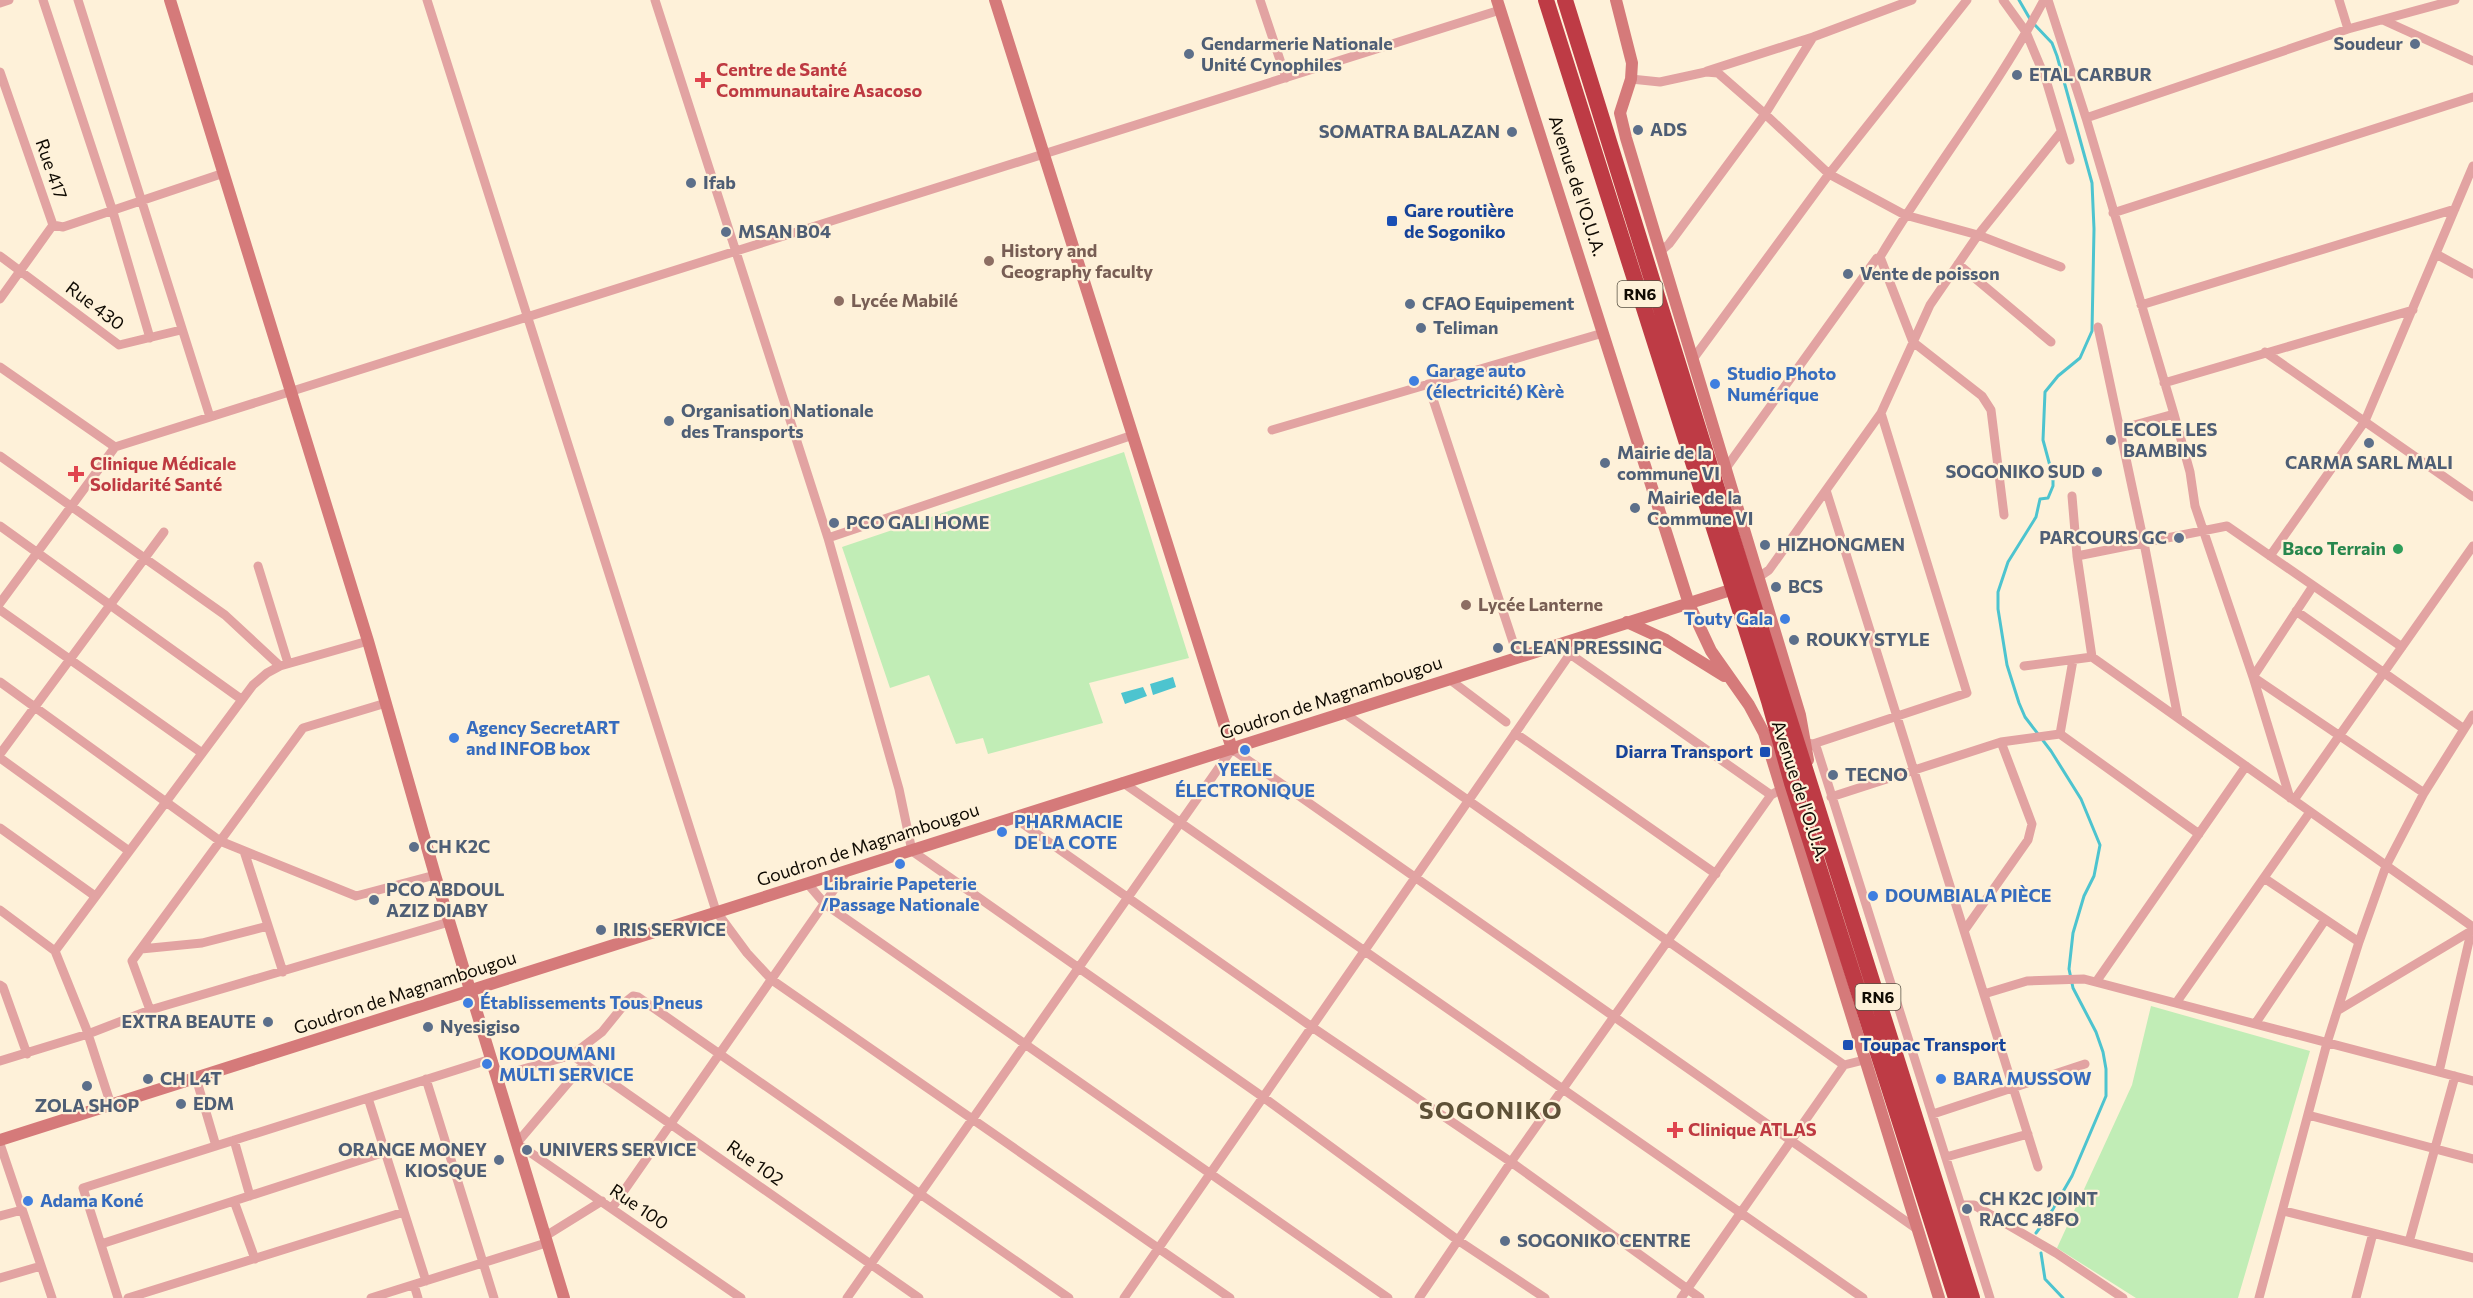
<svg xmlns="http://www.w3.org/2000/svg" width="2473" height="1298" font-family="Commissioner,sans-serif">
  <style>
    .green { fill: #c1edb6 }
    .water { fill: #4dc4cf }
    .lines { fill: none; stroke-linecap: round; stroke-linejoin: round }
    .stream { stroke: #4dc4cf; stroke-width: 3 }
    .street { stroke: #e2a3a2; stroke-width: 9 }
    .secondary { stroke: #d57a7a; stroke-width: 12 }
    .highway { stroke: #be3b45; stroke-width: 16 }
    .service-dot { fill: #5c6f8a; stroke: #fef1d9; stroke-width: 2 }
    .health-dot { fill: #e0444e; stroke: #fef1d9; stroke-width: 2 }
    .transit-dot { fill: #1a4fb4; stroke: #fef1d9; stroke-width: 2 }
    .education-dot { fill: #8d6e63; stroke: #fef1d9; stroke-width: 2 }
    .shop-dot { fill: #3f7fe0; stroke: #fef1d9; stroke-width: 2 }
    .leisure-dot { fill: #2e9e5b; stroke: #fef1d9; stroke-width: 2 }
    .labels { text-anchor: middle; stroke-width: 4.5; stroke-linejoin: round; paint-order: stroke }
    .shield { fill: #fef1d9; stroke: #575043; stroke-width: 1.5 }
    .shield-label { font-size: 16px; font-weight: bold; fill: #100b03 }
    .service-label { font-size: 18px; font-weight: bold; fill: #4e5e75; stroke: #fef1d9; text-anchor: start }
    .health-label { font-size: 18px; font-weight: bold; fill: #be3a42; stroke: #fef1d9; text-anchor: start }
    .street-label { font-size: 18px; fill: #100b03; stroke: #fef1d9 }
    .transit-label { font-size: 18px; font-weight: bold; fill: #164399; stroke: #fef1d9; text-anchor: start }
    .education-label { font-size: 18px; font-weight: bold; fill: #785e54; stroke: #fef1d9; text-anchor: start }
    .shop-label { font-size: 18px; font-weight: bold; fill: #366cbe; stroke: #fef1d9; text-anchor: start }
    .leisure-label { font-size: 18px; font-weight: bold; fill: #27864d; stroke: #fef1d9; text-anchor: end }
    .district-label { font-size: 24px; font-weight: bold; letter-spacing: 1.5px; fill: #5e5137; stroke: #fef1d9 }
  </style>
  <rect width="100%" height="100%" fill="#fef1d9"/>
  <path class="green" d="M 1124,452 L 1189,658 L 1089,683 L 1103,723 L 988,754 L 983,738 L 956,744 L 929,675 L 890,688 L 842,547 Z
    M 2151,1006 L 2310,1051 L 2238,1298 L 2136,1298 L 2057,1248 L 2132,1085 Z"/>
  <path class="water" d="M 1173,677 L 1176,687 L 1153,695 L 1150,684 Z
    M 1143,687 L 1147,696 L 1125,704 L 1121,693 Z"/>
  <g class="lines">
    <path class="stream" d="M 2019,0 L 2030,19
      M 2034,24 L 2052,43 L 2057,56 L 2092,183 L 2094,229 L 2092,331 L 2080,358 L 2058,376 L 2045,392 L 2043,440 L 2053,477 L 2053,486 L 2048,498 L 2040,499 L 2036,517 L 2008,562 L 1998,592 L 1998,609 L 2007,665 L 2019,703 L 2025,717 L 2051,751 L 2081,799 L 2100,845 L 2094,876 L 2084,896 L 2073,933 L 2069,969 L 2073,988 L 2096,1032 L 2103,1052 L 2106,1069 L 2106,1096 L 2072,1176 L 2050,1214 L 2036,1233
      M 2041,1253 L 2045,1279 L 2063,1298"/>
    <path class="street" d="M 43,0 L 113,212 L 150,338
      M 78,0 L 210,417
      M 427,0 L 716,911 L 747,953 L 772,980 L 1230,1298
      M 655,0 L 828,538 L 899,789 L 912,851 L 1263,1097 L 1459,1241 L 1545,1298
      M 1260,0 L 1286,78
      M 2003,0 L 2026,32 L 2046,80 L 2070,160
      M 2048,0 L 2086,118 L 2174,414 L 2190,472 L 2195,506 L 2253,677 L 2290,798
      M 2339,0 L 2348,29
      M 0,3 L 9,0
      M 2385,21 L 2473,61
      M 1707,71 L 1813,37 L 1912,0
      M 0,72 L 53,225 L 0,299
      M 1631,79 L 1660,82 L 1706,72 L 1718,73 L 1765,114 L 1829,174 L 1905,215 L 1978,235 L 2061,267
      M 2086,118 L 2348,29 L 2455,0
      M 2113,213 L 2473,97
      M 53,225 L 63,227 L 224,173
      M 1660,252 L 1669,244 L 1765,114 L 1813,37
      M 2436,254 L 2473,274
      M 0,256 L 119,345 L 181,330
      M 1958,264 L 2051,342
      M 2141,305 L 2455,209
      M 2098,327 L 2144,543 L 2178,718
      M 2265,352 L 2473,497
      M 1693,359 L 1829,174 L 1967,0
      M 0,367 L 115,447
      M 2164,383 L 2413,310
      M 1428,384 L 1518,657
      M 2120,429 L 2174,414
      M 1272,430 L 1603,333
      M 0,456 L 225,615 L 280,666
      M 1726,468 L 1877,258 L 1880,257
      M 1826,490 L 2038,1167
      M 2072,496 L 2077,556 L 2092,657
      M 2004,515 L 1991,410 L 1982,396 L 1913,342 L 1880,257 C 1932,170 1997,89 2044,0
      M 0,526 L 241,699
      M 828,538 L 1133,435
      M 2077,556 L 2227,526 L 2402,647
      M 2270,556 L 2365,421 L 2473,166
      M 258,566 L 288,663
      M 1756,579 L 1769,570 L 1881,413 L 1930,305 L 1978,235 L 2060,133
      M 2313,586 L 2253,677 L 2424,793
      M 0,603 L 115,447 L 1500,10
      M 0,610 L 202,753
      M 2296,611 L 2464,729
      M 1569,650 L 1570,654 L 1771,795
      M 2024,666 L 2092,657 L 2473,927
      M 1449,679 L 1506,722
      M 0,682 L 220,841 L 356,896 L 435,875
      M 1344,713 L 1844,1065
      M 1515,733 L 1716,874
      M 2060,734 L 2073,660
      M 1806,743 L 1813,744 L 1817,749 L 1990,1298
      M 1813,744 L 1967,693 L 1881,413
      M 0,754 L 164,532
      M 0,758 L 129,851
      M 1122,782 L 1863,1298
      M 1831,797 L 2001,742 L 2060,734 L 2199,834
      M 2294,800 L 2473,546
      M 1013,817 L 1312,1027 L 1511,1162 L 1700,1298
      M 0,828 L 95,896
      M 244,851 L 283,972
      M 2264,878 L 2359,942
      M 807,883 L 825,904 L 1388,1298
      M 0,910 L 55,951 L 86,1028 L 111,1105
      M 1964,931 L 2028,840 L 2032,824 L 2001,742
      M 141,949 L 202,943 L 268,926
      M 55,951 L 253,685 L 267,673 L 280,666 L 368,641
      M 2096,982 L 2246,766
      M 0,985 L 3,987 L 27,1054
      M 1984,994 L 2027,981 L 2084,979 L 2473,1081
      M 2176,1003 L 2310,812
      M 150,1010 L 132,961 L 303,728 L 386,703
      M 2337,1011 L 2471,931
      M 2255,1024 L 2325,920
      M 572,1055 L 919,1298
      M 0,1061 L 88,1034 L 150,1010 L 449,922
      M 2439,1072 L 2472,928
      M 496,1077 L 572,1055 L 602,1032 L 628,1000 L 633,996 L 638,997 L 1069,1298
      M 196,1078 L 216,1146
      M 426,1079 L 494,1298
      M 368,1098 L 426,1281
      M 1933,1114 L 2085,1064
      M 2308,1115 L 2473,1159
      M 234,1140 L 250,1196
      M 0,1144 L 52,1298
      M 516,1144 L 584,1064
      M 518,1144 L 741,1298
      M 1946,1157 L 2028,1134
      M 234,1201 L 255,1259
      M 1961,1205 L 1974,1205 L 2056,1253 L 2123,1298
      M 612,1208 L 847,871
      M 2284,1211 L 2473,1258
      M 0,1216 L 22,1210
      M 544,1237 L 602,1201
      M 2409,1242 L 2455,1076
      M 101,1244 L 385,1152
      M 0,1278 L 41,1266
      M 414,1285 L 418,1298
      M 118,1298 L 83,1188 L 491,1059
      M 128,1298 L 404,1212
      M 371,1298 L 546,1243
      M 847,1298 L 1232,749 L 1917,1229
      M 1124,1298 L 1570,654
      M 1419,1298 L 1511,1162 L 1771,795 L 1785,787
      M 1681,1298 L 1844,1065 L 1864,1060
      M 2259,1298 L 2327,1043 L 2359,942 L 2386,866 L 2424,793 L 2473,715
      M 2356,1298 L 2373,1233"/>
    <path class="secondary" d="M 170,0 L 368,641 L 435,875 L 564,1298
      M 995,0 L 1232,749
      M 1497,0 L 1689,604 L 1711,651 L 1749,705 L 1764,733 L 1939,1298
      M 1616,0 L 1632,63 L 1631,79 L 1620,113 L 1626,138 L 1800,715 L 1808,760
      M 1627,622 L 1666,640 L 1724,676
      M 0,1140 L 1740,587"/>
    <path class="highway" d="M 1546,0 L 1769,701 L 1792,783 L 1956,1298
      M 1565,0 L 1747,585 L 1972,1298"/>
  </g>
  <g class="service-dot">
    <circle cx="2415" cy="44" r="6"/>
    <circle cx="1189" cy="54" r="6"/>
    <circle cx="2017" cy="75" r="6"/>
    <circle cx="1638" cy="130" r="6"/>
    <circle cx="1512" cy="132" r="6"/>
    <circle cx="691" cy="183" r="6"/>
    <circle cx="726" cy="232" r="6"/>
    <circle cx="1848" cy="274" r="6"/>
    <circle cx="1410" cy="304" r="6"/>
    <circle cx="1421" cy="328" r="6"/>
    <circle cx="669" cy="421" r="6"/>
    <circle cx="2111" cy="440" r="6"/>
    <circle cx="2369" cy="443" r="6"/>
    <circle cx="1605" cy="463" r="6"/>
    <circle cx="2097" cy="472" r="6"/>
    <circle cx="1635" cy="508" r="6"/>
    <circle cx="834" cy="523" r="6"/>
    <circle cx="2179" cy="538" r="6"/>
    <circle cx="1765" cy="545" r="6"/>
    <circle cx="1776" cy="587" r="6"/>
    <circle cx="1794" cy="640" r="6"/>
    <circle cx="1498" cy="648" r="6"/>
    <circle cx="1833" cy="775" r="6"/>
    <circle cx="414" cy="847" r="6"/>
    <circle cx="374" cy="900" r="6"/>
    <circle cx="601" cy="930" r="6"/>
    <circle cx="268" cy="1022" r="6"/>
    <circle cx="428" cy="1027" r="6"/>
    <circle cx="148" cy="1079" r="6"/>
    <circle cx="87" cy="1086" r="6"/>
    <circle cx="181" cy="1104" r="6"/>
    <circle cx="527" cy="1150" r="6"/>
    <circle cx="499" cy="1160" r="6"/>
    <circle cx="1967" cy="1209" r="6"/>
    <circle cx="1505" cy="1241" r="6"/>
  </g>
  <g class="health-dot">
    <path d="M700 71h6v6h6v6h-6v6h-6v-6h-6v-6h6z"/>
    <path d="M73 465h6v6h6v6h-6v6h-6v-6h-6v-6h6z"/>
    <path d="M1672 1121h6v6h6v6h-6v6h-6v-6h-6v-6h6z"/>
  </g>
  <g class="transit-dot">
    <rect x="1386" y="215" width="12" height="12" rx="3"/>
    <rect x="1759" y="746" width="12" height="12" rx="3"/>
    <rect x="1842" y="1039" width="12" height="12" rx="3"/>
  </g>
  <g class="education-dot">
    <circle cx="989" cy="261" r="6"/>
    <circle cx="839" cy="301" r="6"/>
    <circle cx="1466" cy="605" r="6"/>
  </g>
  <g class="shop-dot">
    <circle cx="1414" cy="381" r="6"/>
    <circle cx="1715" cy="384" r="6"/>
    <circle cx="1785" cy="619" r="6"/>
    <circle cx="454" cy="738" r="6"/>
    <circle cx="1245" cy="750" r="6"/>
    <circle cx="1002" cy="832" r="6"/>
    <circle cx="900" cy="864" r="6"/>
    <circle cx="1873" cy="896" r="6"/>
    <circle cx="468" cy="1003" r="6"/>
    <circle cx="487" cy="1064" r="6"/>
    <circle cx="1941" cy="1079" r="6"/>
    <circle cx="28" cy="1201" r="6"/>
  </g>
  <circle class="leisure-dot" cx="2398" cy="549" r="6"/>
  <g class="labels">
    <g class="shield">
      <rect x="1617.5" y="281" width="45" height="26" rx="4.5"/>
      <rect x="1855.5" y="984" width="45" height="26" rx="4.5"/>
    </g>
    <g class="shield-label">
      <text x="1640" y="300">RN6</text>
      <text x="1878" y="1003">RN6</text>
    </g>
    <g class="service-label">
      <text x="1201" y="50">Gendarmerie Nationale<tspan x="1201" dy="21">Unité Cynophiles</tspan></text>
      <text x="2403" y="50" text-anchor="end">Soudeur</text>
      <text x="2029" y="81">ETAL CARBUR</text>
      <text x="1650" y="136">ADS</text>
      <text x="1500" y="138" text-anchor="end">SOMATRA BALAZAN</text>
      <text x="703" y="189">Ifab</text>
      <text x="738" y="238">MSAN B04</text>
      <text x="1860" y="280">Vente de poisson</text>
      <text x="1422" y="310">CFAO Equipement</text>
      <text x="1433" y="334">Teliman</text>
      <text x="681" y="417">Organisation Nationale<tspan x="681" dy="21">des Transports</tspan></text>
      <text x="2123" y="436">ECOLE LES<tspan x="2123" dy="21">BAMBINS</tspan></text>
      <text x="1617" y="459">Mairie de la<tspan x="1617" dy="21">commune VI</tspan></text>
      <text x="2369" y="469" text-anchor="middle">CARMA SARL MALI</text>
      <text x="2085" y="478" text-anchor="end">SOGONIKO SUD</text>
      <text x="1647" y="504">Mairie de la<tspan x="1647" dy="21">Commune VI</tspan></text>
      <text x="846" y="529">PCO GALI HOME</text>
      <text x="2167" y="544" text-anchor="end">PARCOURS GC</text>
      <text x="1777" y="551">HIZHONGMEN</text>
      <text x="1788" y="593">BCS</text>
      <text x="1806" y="646">ROUKY STYLE</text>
      <text x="1510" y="654">CLEAN PRESSING</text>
      <text x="1845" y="781">TECNO</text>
      <text x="426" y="853">CH K2C</text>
      <text x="386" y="896">PCO ABDOUL<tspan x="386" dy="21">AZIZ DIABY</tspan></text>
      <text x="613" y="936">IRIS SERVICE</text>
      <text x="256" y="1028" text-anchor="end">EXTRA BEAUTE</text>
      <text x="440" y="1033">Nyesigiso</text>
      <text x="160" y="1085">CH L4T</text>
      <text x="193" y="1110">EDM</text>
      <text x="87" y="1112" text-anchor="middle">ZOLA SHOP</text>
      <text x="487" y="1156" text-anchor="end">ORANGE MONEY<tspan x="487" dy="21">KIOSQUE</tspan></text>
      <text x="539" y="1156">UNIVERS SERVICE</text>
      <text x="1979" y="1205">CH K2C JOINT<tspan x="1979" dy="21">RACC 48FO</tspan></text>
      <text x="1517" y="1247">SOGONIKO CENTRE</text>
    </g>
    <g class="health-label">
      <text x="716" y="76">Centre de Santé<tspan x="716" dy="21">Communautaire Asacoso</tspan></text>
      <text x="90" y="470">Clinique Médicale<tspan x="90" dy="21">Solidarité Santé</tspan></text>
      <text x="1688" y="1136">Clinique ATLAS</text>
    </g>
    <g class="street-label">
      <text transform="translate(51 169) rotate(71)" y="6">Rue 417</text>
      <text transform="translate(1577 186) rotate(72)" y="6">Avenue de l'O.U.A.</text>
      <text transform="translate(95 306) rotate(37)" y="6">Rue 430</text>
      <text transform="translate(1331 698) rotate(-18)" y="6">Goudron de Magnambougou</text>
      <text transform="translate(1800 791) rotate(72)" y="6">Avenue de l'O.U.A.</text>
      <text transform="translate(868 845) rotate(-18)" y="6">Goudron de Magnambougou</text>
      <text transform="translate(405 993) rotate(-18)" y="6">Goudron de Magnambougou</text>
      <text transform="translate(755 1163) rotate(35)" y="6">Rue 102</text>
      <text transform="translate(639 1207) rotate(34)" y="6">Rue 100</text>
    </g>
    <g class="transit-label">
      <text x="1404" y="217">Gare routière<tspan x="1404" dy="21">de Sogoniko</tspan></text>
      <text x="1753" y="758" text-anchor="end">Diarra Transport</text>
      <text x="1860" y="1051">Toupac Transport</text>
    </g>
    <g class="education-label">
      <text x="1001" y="257">History and<tspan x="1001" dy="21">Geography faculty</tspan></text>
      <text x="851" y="307">Lycée Mabilé</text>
      <text x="1478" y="611">Lycée Lanterne</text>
    </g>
    <g class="shop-label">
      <text x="1426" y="377">Garage auto<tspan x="1426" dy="21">(électricité) Kèrè</tspan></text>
      <text x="1727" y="380">Studio Photo<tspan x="1727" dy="21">Numérique</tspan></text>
      <text x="1773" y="625" text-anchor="end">Touty Gala</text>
      <text x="466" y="734">Agency SecretART<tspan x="466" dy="21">and INFOB box</tspan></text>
      <text x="1245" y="776" text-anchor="middle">YEELE<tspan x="1245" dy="21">ÉLECTRONIQUE</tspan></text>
      <text x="1014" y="828">PHARMACIE<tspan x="1014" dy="21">DE LA COTE</tspan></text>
      <text x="900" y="890" text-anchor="middle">Librairie Papeterie<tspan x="900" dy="21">/Passage Nationale</tspan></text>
      <text x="1885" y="902">DOUMBIALA PIÈCE</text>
      <text x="480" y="1009">Établissements Tous Pneus</text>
      <text x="499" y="1060">KODOUMANI<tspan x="499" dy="21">MULTI SERVICE</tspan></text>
      <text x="1953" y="1085">BARA MUSSOW</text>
      <text x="40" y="1207">Adama Koné</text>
    </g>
    <g class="leisure-label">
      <text x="2386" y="555">Baco Terrain</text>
    </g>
    <g class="district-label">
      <text x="1491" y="1119">SOGONIKO</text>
    </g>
  </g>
</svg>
